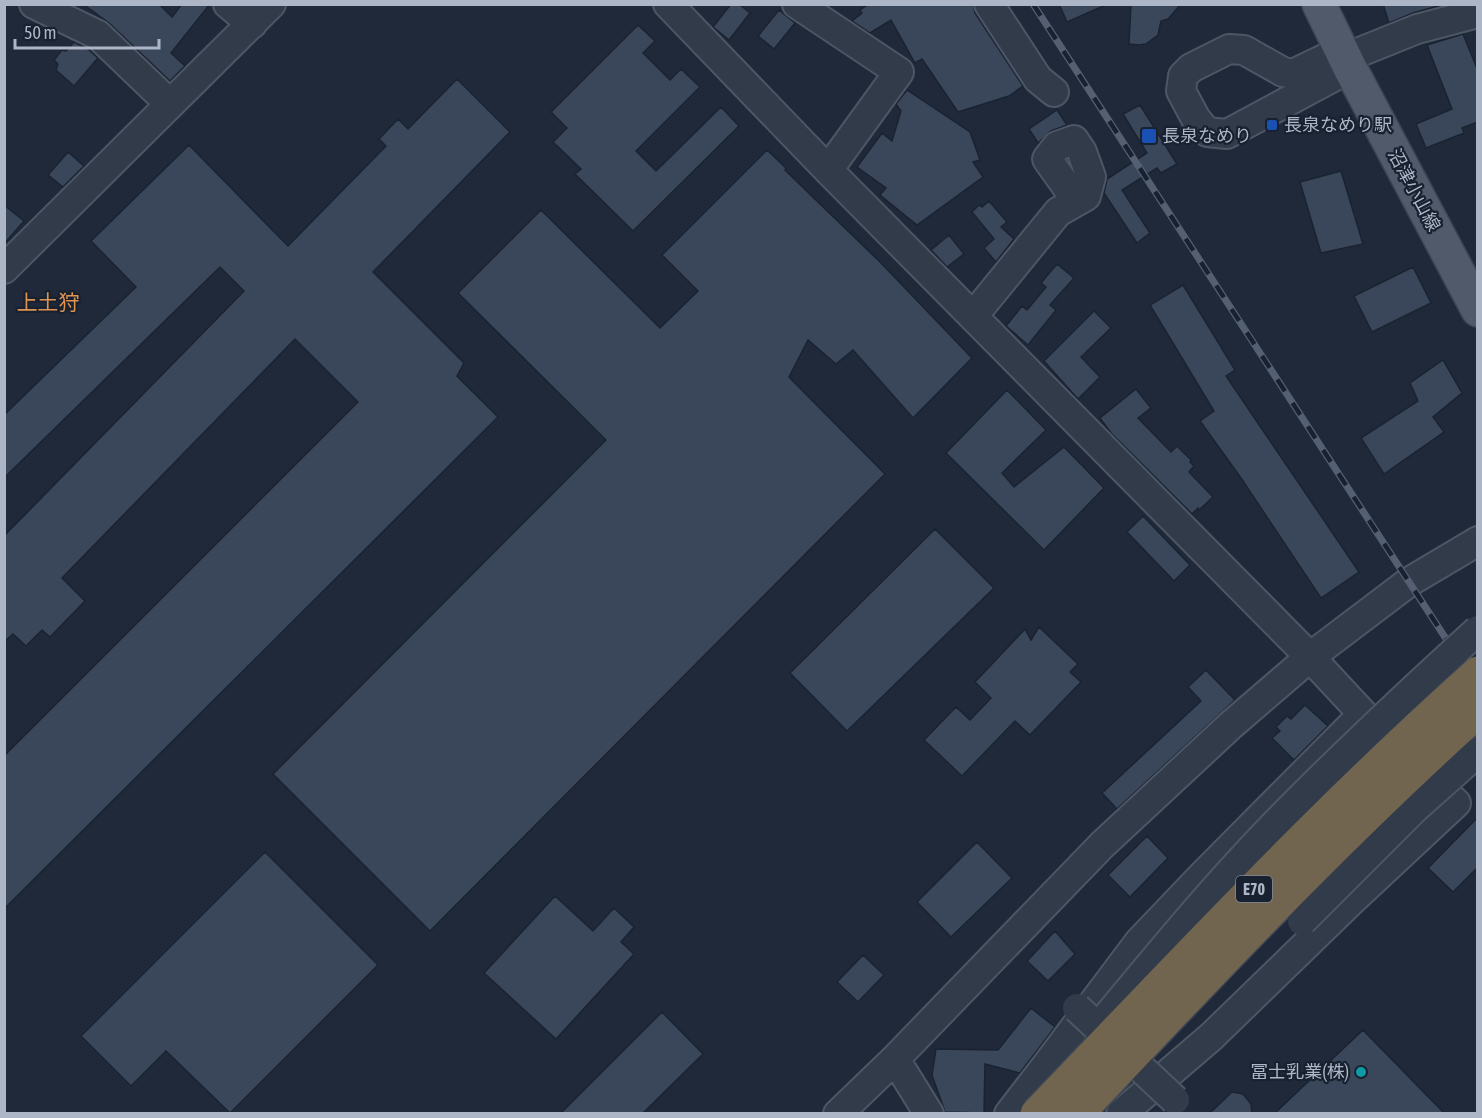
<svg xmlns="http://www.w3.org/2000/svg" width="1482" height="1118" font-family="'Asap Condensed','Noto Sans JP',sans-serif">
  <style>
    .building { fill: #3a475b; stroke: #1a2331; stroke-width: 1.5 }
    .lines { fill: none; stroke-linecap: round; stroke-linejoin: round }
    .minor-casing { stroke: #4d5665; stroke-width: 32 }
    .major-casing { stroke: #3c4554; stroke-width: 36 }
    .minor { stroke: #323b4a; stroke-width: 28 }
    .major { stroke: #505a6b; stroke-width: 33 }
    .rail-casing { stroke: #545f72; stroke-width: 7 }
    .rail { stroke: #18212f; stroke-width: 4.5; stroke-dasharray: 14; stroke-linecap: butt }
    .minor-bridge-casing { stroke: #4d5665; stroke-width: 32; stroke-linecap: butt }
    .highway-bridge-casing { stroke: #3d4655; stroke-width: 36; stroke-linecap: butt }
    .minor-bridge { stroke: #323b4a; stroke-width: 28 }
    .highway-bridge { stroke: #71654f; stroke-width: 33 }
    .transit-dot { fill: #1a4fb4; stroke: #18212f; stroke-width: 2 }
    .culture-dot { fill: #0f9aa8; stroke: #18212f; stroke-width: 2 }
    .labels { text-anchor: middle; stroke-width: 4.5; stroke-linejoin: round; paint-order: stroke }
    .shield { fill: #18212f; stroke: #808999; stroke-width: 1.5 }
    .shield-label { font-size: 16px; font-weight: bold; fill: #adb6c7 }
    .poi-label { font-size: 18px; fill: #adb6c7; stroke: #18212f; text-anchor: start }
    .street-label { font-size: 18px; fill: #adb6c7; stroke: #18212f }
    .quarter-label { font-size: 21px; fill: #dd9352; stroke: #18212f }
  </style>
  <rect width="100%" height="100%" fill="#1f293a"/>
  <path class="building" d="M 83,4 L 159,4 L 172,17 L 182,4 L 210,4 L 171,53 L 185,66 L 170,81 L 109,23 Z
    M 731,4 L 739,4 L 750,13 L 729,40 L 713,27 Z
    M 869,4 L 973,4 L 975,13 L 1023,86 L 1009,96 L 958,112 L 922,59 L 915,63 L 891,20 L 870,33 L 852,21 L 862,13 L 860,10 Z
    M 1059,4 L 1108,4 L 1067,22 Z
    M 1131,4 L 1181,4 L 1168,19 L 1161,21 L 1158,35 L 1146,44 L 1139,45 L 1129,44 Z
    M 1383,4 L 1445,4 L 1413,13 L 1389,23 Z
    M 779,10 L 795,23 L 774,49 L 758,36 Z
    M 638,25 L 655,41 L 643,53 L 670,80 L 681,69 L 700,87 L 636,151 L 656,171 L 721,107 L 739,126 L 633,231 L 575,174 L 581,169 L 553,142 L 567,128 L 551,112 Z
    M 1463,34 L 1478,71 L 1478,122 L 1462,128 L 1464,133 L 1426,148 L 1416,124 L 1452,109 L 1427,45 Z
    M 74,42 L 88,49 L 98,58 L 74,86 L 56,70 L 58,64 L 54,60 L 62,50 L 66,51 Z
    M 457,79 L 510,132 L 373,272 L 464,363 L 457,376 L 498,417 L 4,909 L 4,756 L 358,402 L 295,339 L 62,578 L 85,601 L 50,637 L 42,630 L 26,646 L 13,634 L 4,642 L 4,536 L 244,291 L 220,267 L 4,478 L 4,415 L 136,287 L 91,241 L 189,145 L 288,246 L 386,146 L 379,139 L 398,119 L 408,129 Z
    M 907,90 L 970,132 L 980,160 L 973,162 L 983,177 L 917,225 L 880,195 L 886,188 L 857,167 L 882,133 L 892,141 L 901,111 L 896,104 Z
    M 1140,105 L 1177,164 L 1161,173 L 1157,168 L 1122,190 L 1150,233 L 1137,243 L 1104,193 L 1107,179 L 1147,153 L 1123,114 Z
    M 1057,110 L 1067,125 L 1051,131 L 1038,143 L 1029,129 Z
    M 767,150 L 786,168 L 785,170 L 880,262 L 972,358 L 913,418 L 853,350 L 836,364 L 808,340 L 789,377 L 885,474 L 430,931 L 273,774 L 606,440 L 458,293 L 541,210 L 660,328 L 698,291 L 662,255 Z
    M 68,152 L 84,166 L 63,187 L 48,175 Z
    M 1341,171 L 1363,244 L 1321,253 L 1300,182 Z
    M 989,201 L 1007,222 L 1001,227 L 1014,239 L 996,262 L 984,248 L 994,239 L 972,212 L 979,205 L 982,207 Z
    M 4,205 L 24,221 L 4,244 Z
    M 949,235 L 964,254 L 947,267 L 931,250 Z
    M 1057,264 L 1074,278 L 1050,305 L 1056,310 L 1028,345 L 1006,326 L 1022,306 L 1027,310 L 1046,287 L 1041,283 Z
    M 1413,267 L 1431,303 L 1372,332 L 1354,296 Z
    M 1183,285 L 1235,370 L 1226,376 L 1359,572 L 1321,598 L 1241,478 L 1200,421 L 1214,411 L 1150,305 Z
    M 1094,311 L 1111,328 L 1081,357 L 1100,377 L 1078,399 L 1044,361 Z
    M 1443,360 L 1462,393 L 1433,417 L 1444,432 L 1384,474 L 1361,438 L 1418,401 L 1410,383 Z
    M 1136,389 L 1151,408 L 1138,418 L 1171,452 L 1177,446 L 1191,460 L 1190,462 L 1194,466 L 1189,472 L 1213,497 L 1199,510 L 1198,508 L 1192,514 L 1111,433 L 1100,418 Z
    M 1007,390 L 1046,430 L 1002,473 L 1014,487 L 1064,447 L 1104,488 L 1044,550 L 946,453 Z
    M 1143,516 L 1190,565 L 1174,581 L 1127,532 Z
    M 935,529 L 994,588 L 847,731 L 790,673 Z
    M 1039,627 L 1078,664 L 1070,672 L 1081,682 L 1030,735 L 1015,721 L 962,776 L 924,740 L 956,707 L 970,720 L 991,698 L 975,682 L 1025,629 L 1031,640 Z
    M 1206,670 L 1235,700 L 1117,809 L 1102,793 L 1201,701 L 1188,687 Z
    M 1305,705 L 1328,726 L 1294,760 L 1272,738 L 1280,731 L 1276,727 L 1287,716 L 1291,719 Z
    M 1478,817 L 1478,867 L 1453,892 L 1428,868 Z
    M 1147,836 L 1168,858 L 1130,897 L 1108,875 Z
    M 977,842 L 1012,878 L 951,937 L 917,902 Z
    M 265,852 L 378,965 L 230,1113 L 166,1051 L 131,1086 L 81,1036 Z
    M 555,896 L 593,931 L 614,908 L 634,927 L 621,942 L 634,954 L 556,1039 L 484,973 Z
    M 1055,931 L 1075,954 L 1048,981 L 1027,961 Z
    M 863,955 L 884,975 L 858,1002 L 837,982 Z
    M 1031,1008 L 1055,1027 L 1020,1073 L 985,1064 L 984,1113 L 945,1112 L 932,1075 L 936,1049 L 998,1050 Z
    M 662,1012 L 703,1054 L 643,1113 L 561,1113 Z
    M 1363,1030 L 1444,1113 L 1275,1113 Z
    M 1232,1092 L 1243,1094 L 1251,1104 L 1252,1113 L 1210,1113 Z"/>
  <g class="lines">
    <defs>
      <path id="minor" d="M 34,4 L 98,35 L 170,104
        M 228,4 L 252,24
        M 668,4 L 828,170 L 1310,657 L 1409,582 L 1478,541
        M 797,4 L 899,72 L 828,170
        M 989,4 L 1038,79 L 1054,92
        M 1341,51 L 1293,74 L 1283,72 L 1244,50 L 1229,49 L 1191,68 L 1183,76 L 1181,91 L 1196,119 L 1207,132 L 1227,134 L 1350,68
        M 1345,58 L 1417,29 L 1478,13
        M 4,269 L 271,4
        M 974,315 L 1058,212 L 1086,196 L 1091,177 L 1082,152 L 1074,140 L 1057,146 L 1047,159 L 1077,201
        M 838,1114 L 895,1059
        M 929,1114 L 895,1059 L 1102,845 L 1231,725 L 1310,657 L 1363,714 L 1456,803 L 1351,901 L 1211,1037 L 1121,1114
        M 1009,1114 L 1046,1066 L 1139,942 L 1203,875 L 1363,714"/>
      <path id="major" d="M 1319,4 L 1350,68 L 1478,310"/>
    </defs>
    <use href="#minor" class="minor-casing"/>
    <use href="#major" class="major-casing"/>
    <use href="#minor" class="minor"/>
    <use href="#major" class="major"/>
    <defs>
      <path id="rail" d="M 1033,4 L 1478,688"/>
    </defs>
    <use href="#rail" class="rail-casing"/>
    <use href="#rail" class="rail"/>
    <defs>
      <path id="minor-bridge" d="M 1302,921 L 1415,808 L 1478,752
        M 1077,1008 L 1175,1100
        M 1106,1018 C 1163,949 1220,880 1283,816 C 1346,752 1411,691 1478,630"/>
      <path id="highway-bridge" d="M 1037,1114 C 1181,964 1323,811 1478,673
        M 1077,1114 C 1207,976 1337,838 1478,711"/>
    </defs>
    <use href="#minor-bridge" class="minor-bridge-casing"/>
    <use href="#highway-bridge" class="highway-bridge-casing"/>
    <use href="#minor-bridge" class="minor-bridge"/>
    <use href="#highway-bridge" class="highway-bridge"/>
  </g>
  <g class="transit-dot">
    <rect x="1266" y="119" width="12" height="12" rx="3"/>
    <rect x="1141" y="128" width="16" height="16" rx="3"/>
  </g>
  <circle class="culture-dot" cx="1361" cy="1072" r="6"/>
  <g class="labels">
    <rect class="shield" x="1236" y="876" width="36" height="26" rx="4.5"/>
    <g class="shield-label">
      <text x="1254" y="895">E70</text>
    </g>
    <g class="poi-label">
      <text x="1284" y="131">長泉なめり駅</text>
      <text x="1162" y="142">長泉なめり</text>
      <text x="1349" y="1078" text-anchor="end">冨士乳業(株)</text>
    </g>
    <g class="street-label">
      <text transform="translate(1414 190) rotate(62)" y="6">沼津小山線</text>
    </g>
    <g class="quarter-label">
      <text x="48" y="310">上土狩</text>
    </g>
  </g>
  <rect width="1482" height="1118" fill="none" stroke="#adb6c7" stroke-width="12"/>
  <path d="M15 39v9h144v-9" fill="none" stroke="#adb6c7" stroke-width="3"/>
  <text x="24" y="39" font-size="18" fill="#adb6c7" stroke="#18212f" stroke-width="4.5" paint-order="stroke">50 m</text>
</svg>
